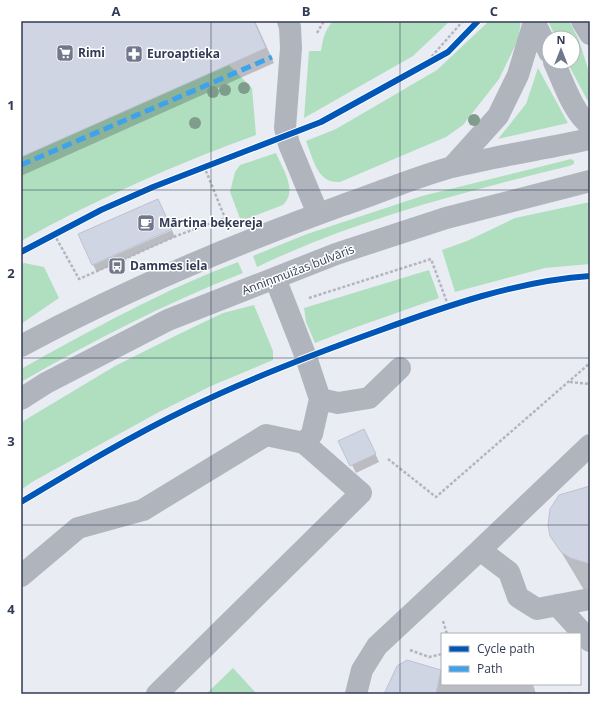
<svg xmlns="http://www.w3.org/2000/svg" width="611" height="715" font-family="'Open Sans',sans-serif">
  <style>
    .green { fill: #b0dfc0 }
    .shadow { fill: #0003 }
    .building { fill: #d0d5e3; stroke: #bcc2d1 }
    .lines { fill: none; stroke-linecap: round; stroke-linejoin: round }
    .path { stroke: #b3b6bf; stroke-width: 2.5; stroke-dasharray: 3 2; stroke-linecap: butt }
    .minor { stroke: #b0b4bd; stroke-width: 22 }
    .quiet { stroke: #3ea3ed; stroke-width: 5; stroke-dasharray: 10 5; stroke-linecap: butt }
    .cycleway-casing { stroke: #fff; stroke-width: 8 }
    .cycleway { stroke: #0057b8; stroke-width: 6 }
    .tree { fill: #809c8c }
    .grid { fill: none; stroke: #323a55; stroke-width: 1; stroke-opacity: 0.55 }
    .labels { text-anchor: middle; stroke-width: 3; stroke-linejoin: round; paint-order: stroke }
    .poi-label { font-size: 12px; font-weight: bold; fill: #323a55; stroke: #fff; text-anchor: start }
    .street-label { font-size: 12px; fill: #323a55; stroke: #fff }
    .neatline { fill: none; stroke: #323a55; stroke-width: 1.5 }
    .grid-label { font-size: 13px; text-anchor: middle; font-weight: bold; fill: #323a55 }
  </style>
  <rect width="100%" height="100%" fill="#e9ecf3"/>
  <path class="green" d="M 333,21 L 450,21 L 413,56 L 304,118 L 309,51 L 321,51 C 323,38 325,30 333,21 Z
    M 489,21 L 521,21 L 518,40 L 499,79 L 463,125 L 446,137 L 340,182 C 317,184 313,158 306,141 L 336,129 L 437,70 Z
    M 548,21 L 569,21 L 579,40 L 588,69 L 590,105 L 567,62 L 573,62 L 573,38 L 556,38 Z
    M 229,65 L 252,88 L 256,135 C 175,164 97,199 21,241 L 21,157 Z
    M 538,68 L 568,123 L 498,139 L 526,104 Z
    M 276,153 C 283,170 298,190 283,205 L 241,221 L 230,192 L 235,172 L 240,165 Z
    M 571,159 L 574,161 L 574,164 L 569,166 C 464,192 355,220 257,267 L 253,256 L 307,234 L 422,196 Z
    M 590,202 L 590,264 L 545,268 L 455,292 L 442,250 L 467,241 L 515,218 Z
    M 238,262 L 243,273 C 166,303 92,341 21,382 L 21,369 C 91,330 163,290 238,262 Z
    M 24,263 L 44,267 L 59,298 L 21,324 L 21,265 Z
    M 429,270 L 439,298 L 351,329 L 315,343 L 306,322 L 304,308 Z
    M 254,305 L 273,351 L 273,360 L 211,386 L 159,412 L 32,482 L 21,490 L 21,423 L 25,420 L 115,366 L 179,334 L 223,313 Z
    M 233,668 L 257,694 L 206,694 Z"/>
  <path class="shadow" d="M 21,21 L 255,21 L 274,63 L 21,176 Z
    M 172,230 L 175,237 L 97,272 L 93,265 Z
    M 368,438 L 379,462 L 356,473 L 340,441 Z
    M 590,487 L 590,594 L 584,590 L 551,535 Z
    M 408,661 L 442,671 L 442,684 L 533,684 L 536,694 L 385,694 L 398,667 Z
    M 570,692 L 578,694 L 561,694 Z"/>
  <path class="building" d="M 21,21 L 254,21 L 266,48 L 21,157 Z
    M 158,199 L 172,229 L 92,265 L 78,234 Z
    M 364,429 L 376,454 L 350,466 L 338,441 Z
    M 590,486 L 590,564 L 570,558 L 561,552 L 550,536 L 548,525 L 550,509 L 559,495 Z
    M 407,660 L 441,670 L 436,694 L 384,694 L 397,666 Z"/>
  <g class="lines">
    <path class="path" d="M 317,33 L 324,21
      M 425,64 L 463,21
      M 204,166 L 227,223
      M 54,234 L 79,279 L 176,236 L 225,218
      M 309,298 L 431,259 L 448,305
      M 570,382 L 590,384
      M 388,459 L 436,497 L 590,363
      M 443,621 L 447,634
      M 410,650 L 429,657 L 442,654"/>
    <path class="minor" d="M 288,21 L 290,27 L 291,48 L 285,128 L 289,144 L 318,214
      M 534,21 L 549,52
      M 582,21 L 590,34
      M 554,62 C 563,81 573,113 590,125
      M 452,167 L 498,116 L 518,75 L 534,22
      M 275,278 L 306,357 L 320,399 L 312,434 L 304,443
      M 21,346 C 125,290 232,245 343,205 C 379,193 415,177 452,167 C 497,156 544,149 590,139
      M 21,399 L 46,383 L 168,320 L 336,254 L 446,218 L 590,181
      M 320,399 L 338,403 L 369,398 L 400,368
      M 480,550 L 590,445
      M 21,576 L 78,528 L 143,510 L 266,435 L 304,443 L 361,493 L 157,694
      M 557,605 L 590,641
      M 356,694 L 362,670 L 377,646 L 480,550 L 509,572 L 518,597 L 537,609 L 590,599"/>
    <path class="quiet" d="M 21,165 L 272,57"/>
    <defs>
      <path id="cycleway" d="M 21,252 L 101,210 L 153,187 L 321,122 L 448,52 L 478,21
        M 21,502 C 76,469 131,436 189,408 C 250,378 314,354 378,331 C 446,306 517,281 590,276"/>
    </defs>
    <use href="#cycleway" class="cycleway-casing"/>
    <use href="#cycleway" class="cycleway"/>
  </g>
  <g class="tree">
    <circle cx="244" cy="88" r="6"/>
    <circle cx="225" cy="90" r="6"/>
    <circle cx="213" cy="92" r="6"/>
    <circle cx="474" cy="120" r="6"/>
    <circle cx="195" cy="123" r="6"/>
  </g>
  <path class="grid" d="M 211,21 L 211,694M 400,21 L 400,694M 21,190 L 590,190M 21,358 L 590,358M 21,525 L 590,525"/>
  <defs>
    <symbol id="supermarket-square" viewBox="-11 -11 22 22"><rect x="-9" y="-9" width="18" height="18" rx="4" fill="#72788c" stroke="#fff"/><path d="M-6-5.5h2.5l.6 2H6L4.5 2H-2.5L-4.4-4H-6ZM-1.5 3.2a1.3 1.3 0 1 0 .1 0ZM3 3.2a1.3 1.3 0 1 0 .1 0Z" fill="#fff"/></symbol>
    <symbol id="pharmacy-square" viewBox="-11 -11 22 22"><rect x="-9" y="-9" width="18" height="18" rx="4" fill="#72788c" stroke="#fff"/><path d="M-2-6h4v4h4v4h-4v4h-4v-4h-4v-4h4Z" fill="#fff"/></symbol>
    <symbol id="cafe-square" viewBox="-11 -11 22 22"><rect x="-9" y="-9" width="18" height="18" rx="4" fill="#72788c" stroke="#fff"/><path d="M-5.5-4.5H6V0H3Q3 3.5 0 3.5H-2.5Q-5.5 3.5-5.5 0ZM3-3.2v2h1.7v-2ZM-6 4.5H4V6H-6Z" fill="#fff"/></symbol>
    <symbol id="bus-square" viewBox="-11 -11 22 22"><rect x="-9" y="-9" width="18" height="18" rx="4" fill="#72788c" stroke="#fff"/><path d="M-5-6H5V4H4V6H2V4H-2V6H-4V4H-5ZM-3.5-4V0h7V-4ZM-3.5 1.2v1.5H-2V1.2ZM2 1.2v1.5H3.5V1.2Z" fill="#fff"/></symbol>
  </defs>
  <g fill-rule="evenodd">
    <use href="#supermarket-square" x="55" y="43" width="20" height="20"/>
    <use href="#pharmacy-square" x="124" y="44" width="20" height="20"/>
    <use href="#cafe-square" x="136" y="213" width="20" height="20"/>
    <use href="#bus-square" x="107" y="256" width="20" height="20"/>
  </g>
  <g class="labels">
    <g class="poi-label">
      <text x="78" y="57">Rimi</text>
      <text x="147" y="58">Euroaptieka</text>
      <text x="159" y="227">Mārtiņa beķereja</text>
      <text x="130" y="270">Dammes iela</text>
    </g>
    <g class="street-label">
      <text transform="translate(298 270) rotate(-21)" y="4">Anniņmuižas bulvāris</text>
    </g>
  </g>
  <rect width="611" height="715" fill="none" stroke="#ffffff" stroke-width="44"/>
  <rect x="441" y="633" width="140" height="52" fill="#ffffff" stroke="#adb0bb"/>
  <rect x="449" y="646" width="20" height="6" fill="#0057b8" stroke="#adb0bb"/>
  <text x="477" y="653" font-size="12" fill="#323a55">Cycle path</text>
  <rect x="449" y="666" width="20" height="6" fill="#3ea3ed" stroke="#adb0bb"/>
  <text x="477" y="673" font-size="12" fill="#323a55">Path</text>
  <g transform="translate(561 50)"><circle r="19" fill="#ffffff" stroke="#adb0bb"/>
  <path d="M0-3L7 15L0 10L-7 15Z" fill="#72788c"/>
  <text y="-6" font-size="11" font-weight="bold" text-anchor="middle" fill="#323a55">N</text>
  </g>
  <rect x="22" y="22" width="567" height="671" class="neatline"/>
  <g class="grid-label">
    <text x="116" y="16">A</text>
    <text x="306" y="16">B</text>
    <text x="494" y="16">C</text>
    <text x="11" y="110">1</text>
    <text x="11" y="278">2</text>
    <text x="11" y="446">3</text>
    <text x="11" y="614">4</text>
  </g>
</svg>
